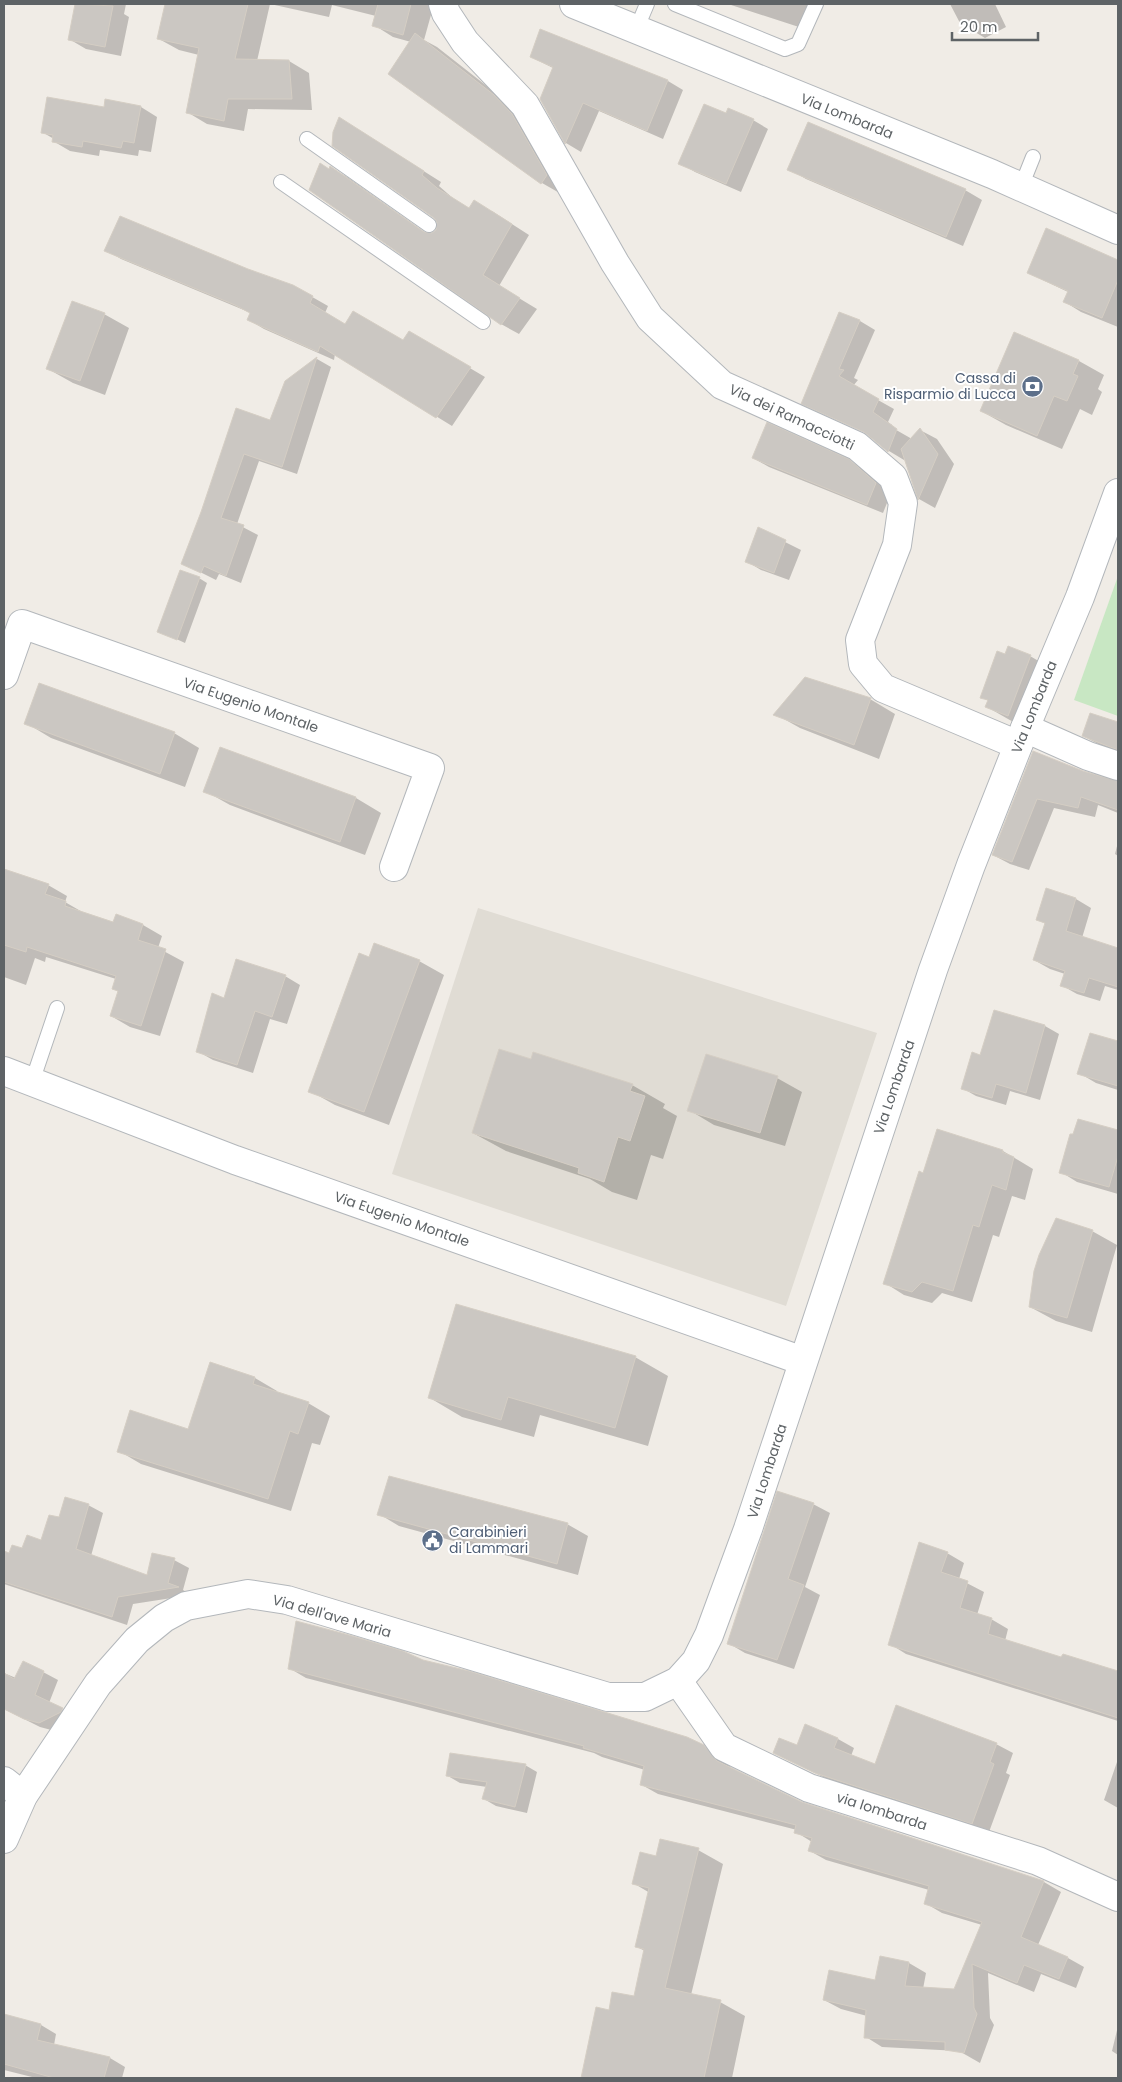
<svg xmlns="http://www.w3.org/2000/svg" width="1122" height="2082" font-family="Poppins,sans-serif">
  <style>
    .education { fill: #e0dcd4 }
    .green { fill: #c8e7c3 }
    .shadow { fill: #0003 }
    .building { fill: #cbc7c2; stroke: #d5cec4 }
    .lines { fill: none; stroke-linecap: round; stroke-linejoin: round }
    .service-casing { stroke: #b3b7bb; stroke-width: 16 }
    .minor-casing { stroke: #b3b7bb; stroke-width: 30 }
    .tertiary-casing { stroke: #b3b7bb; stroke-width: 30 }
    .service { stroke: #fff; stroke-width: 14 }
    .minor { stroke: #fff; stroke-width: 28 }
    .tertiary { stroke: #fff; stroke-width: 28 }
    .labels { text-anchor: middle; stroke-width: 4; stroke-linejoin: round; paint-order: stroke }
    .street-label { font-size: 14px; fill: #5e6366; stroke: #fff }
    .service-label { font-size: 14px; fill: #4e5e75; stroke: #fff; text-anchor: end }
  </style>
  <rect width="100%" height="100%" fill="#f0ece6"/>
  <path class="education" d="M 478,908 L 877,1033 L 786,1306 L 392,1174 Z"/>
  <path class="green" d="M 1118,576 L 1118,716 L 1074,700 Z"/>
  <path class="shadow" d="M 77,4 L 126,4 L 124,14 L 129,17 L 121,56 L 86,49 L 69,39 Z
    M 167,4 L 434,4 L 424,40 L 437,47 L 516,109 L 563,195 L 542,183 L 390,74 L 411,42 L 393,37 L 374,25 L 376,16 L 332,5 L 329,17 L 270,4 L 257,61 L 289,61 L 309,73 L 312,110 L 248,109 L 244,131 L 207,124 L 187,112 L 199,55 L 179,50 L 159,39 Z
    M 728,4 L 810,4 L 802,28 Z
    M 950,4 L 995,4 L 1006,27 L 985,38 L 960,23 Z
    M 541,30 L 668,81 L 683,90 L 663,139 L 599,111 L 581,152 L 566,143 L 541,99 L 553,68 L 531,57 Z
    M 141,107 L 157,117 L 151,152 L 139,150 L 138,156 L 100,150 L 99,156 L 70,151 L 53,141 L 54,139 L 42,132 L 105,109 Z
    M 727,115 L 753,120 L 768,129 L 741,192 L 695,172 L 680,163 Z
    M 357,129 L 441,182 L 439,186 L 455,200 L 470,209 L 492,211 L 529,235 L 499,286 L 537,309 L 519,334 L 501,324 L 330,171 L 331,168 L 347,177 L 427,234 L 433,234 L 438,230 L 438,221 Z
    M 789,169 L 965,190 L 982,200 L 963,246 L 806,179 Z
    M 1047,230 L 1118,262 L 1118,327 L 1081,312 L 1065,302 L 1068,292 L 1028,273 Z
    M 106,250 L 247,270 L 293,286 L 328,306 L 325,313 L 346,326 L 403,342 L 409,332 L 485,377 L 452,426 L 335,354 L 334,360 L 264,329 L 249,320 L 251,313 L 121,259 Z
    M 104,314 L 129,328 L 105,395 L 73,383 L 48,369 Z
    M 840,314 L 860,321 L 875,330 L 854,378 L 858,380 L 853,386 L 894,409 L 888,422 L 895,427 L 892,425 L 891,427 L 912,439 L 920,430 L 937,439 L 954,464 L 935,508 L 919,499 L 905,457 L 904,460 L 889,451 L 870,435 L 803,403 Z
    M 1015,334 L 1079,361 L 1104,375 L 1098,389 L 1102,392 L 1092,415 L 1080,409 L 1062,449 L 1006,425 L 981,411 Z
    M 317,359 L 331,367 L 297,474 L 259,461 L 237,524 L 258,535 L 241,583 L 219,574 L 216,580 L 182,563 L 203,512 L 237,409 L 271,421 L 286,382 Z
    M 753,458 L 848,460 L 865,470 L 891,493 L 883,513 L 769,467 Z
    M 759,529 L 801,550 L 789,580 L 761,570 L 746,561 Z
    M 199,578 L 207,583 L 185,643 L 159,631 Z
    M 1006,656 L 1030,656 L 1059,673 L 1015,723 L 987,707 L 989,701 L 981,697 Z
    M 870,699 L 895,714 L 879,759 L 800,728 L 775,714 Z
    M 1091,714 L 1118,724 L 1118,752 L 1100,745 L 1083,736 Z
    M 26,723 L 174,733 L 199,748 L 185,787 L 51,738 Z
    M 220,749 L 356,798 L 381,813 L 365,855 L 230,805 L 205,791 Z
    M 1034,752 L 1083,772 L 1118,782 L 1118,813 L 1098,805 L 1095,817 L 1054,808 L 1029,870 L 1010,864 L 993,855 Z
    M 1118,842 L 1118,856 L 1115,854 Z
    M 4,870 L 48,885 L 67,896 L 65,902 L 84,913 L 114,923 L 116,916 L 143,925 L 162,936 L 158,948 L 184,962 L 160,1036 L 130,1027 L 111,1016 L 119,992 L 113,988 L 116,979 L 46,957 L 45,962 L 35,958 L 26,985 L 4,977 Z
    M 1047,890 L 1076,899 L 1091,908 L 1082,938 L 1118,949 L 1118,990 L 1105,986 L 1100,1001 L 1077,994 L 1061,985 L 1065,974 L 1050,969 L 1034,960 L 1046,924 L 1038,920 Z
    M 369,959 L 419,961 L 444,975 L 389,1125 L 335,1105 L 310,1091 Z
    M 285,976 L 300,985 L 287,1024 L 270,1019 L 253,1073 L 213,1060 L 197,1051 L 224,999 Z
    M 995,1011 L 1045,1026 L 1059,1034 L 1040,1100 L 1010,1091 L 1006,1105 L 976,1096 L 962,1088 L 981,1056 Z
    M 1091,1034 L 1118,1043 L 1118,1090 L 1096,1083 L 1079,1073 Z
    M 532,1061 L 632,1085 L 665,1104 L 663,1108 L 677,1116 L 663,1159 L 651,1155 L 637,1200 L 612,1192 L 590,1179 L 506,1151 L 473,1133 Z
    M 777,1078 L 802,1092 L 785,1146 L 714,1125 L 689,1110 Z
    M 1078,1120 L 1118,1132 L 1118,1194 L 1077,1182 L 1061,1172 Z
    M 938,1131 L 1003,1151 L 1033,1169 L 1025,1200 L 1012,1196 L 999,1237 L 993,1235 L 972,1302 L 942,1293 L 932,1303 L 904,1295 L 885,1283 Z
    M 1092,1231 L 1117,1245 L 1092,1332 L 1056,1321 L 1030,1307 Z
    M 635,1357 L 668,1376 L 648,1446 L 540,1415 L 534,1437 L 462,1417 L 430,1398 Z
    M 211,1363 L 255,1378 L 277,1391 L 277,1393 L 308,1403 L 330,1416 L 320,1445 L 312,1443 L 291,1511 L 141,1464 L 119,1451 L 189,1430 Z
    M 813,1504 L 830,1513 L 805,1587 L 820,1595 L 794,1669 L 745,1653 L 728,1643 Z
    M 88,1505 L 103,1513 L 91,1556 L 148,1576 L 174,1560 L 189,1568 L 183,1590 L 191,1595 L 133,1604 L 127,1625 L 4,1584 L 4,1552 L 10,1555 L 41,1542 L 59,1519 Z
    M 379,1514 L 567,1524 L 588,1536 L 578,1575 L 399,1526 Z
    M 947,1553 L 964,1563 L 959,1579 L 984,1592 L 977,1615 L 991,1619 L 1008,1629 L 1005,1641 L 1062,1659 L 1063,1655 L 1118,1673 L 1118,1721 L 906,1654 L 890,1644 Z
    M 422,1661 L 703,1746 L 721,1757 L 732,1769 L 802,1803 L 1044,1882 L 1061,1892 L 1038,1945 L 1068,1958 L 1084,1967 L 1076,1988 L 1041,1974 L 1034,1992 L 988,1973 L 990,2018 L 994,2025 L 980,2063 L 959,2051 L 882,2047 L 866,2037 L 867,2016 L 841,2009 L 824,2000 L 876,1981 L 881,1958 L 909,1963 L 926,1973 L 923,1989 L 955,1991 L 982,1925 L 942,1913 L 925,1903 L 929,1890 L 826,1860 L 810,1851 L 812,1842 L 796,1832 L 797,1830 L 658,1794 L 642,1785 L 645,1770 L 602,1757 L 594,1753 L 306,1678 L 289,1668 Z
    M 43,1672 L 58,1680 L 49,1703 L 77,1718 L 55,1731 L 40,1727 L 4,1709 L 4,1673 L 16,1678 Z
    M 806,1726 L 838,1739 L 854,1748 L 851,1756 L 876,1765 L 996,1744 L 1013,1753 L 1006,1773 L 1010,1775 L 989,1832 L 833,1782 L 775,1753 L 797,1746 Z
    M 1118,1759 L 1118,1808 L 1104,1800 Z
    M 525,1765 L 537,1772 L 527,1813 L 496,1806 L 484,1799 L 487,1787 L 460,1783 L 448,1776 Z
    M 698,1850 L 723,1864 L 691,1995 L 720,2002 L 745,2016 L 732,2078 L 582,2078 L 597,2009 L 610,2011 L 635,1998 L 645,1951 L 637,1947 L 650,1893 L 633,1883 L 657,1857 Z
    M 4,2016 L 41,2025 L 56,2034 L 54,2045 L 110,2058 L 125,2067 L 122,2078 L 36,2078 L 4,2070 Z
    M 1118,2026 L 1118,2055 L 1112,2051 Z"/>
  <path class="building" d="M 75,4 L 113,6 L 105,47 L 68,40 Z
    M 165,4 L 248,4 L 235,59 L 289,60 L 292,99 L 228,99 L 224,121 L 186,113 L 199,48 L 157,39 Z
    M 378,4 L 411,4 L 403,35 L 372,26 Z
    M 540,29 L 668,80 L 647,131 L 583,103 L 565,144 L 540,99 L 553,67 L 530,57 Z
    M 415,33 L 494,95 L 512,114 L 547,175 L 541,184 L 388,74 Z
    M 47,97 L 104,107 L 105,99 L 141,106 L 134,143 L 123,141 L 121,148 L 83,141 L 82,147 L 52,142 L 53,135 L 41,133 Z
    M 704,104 L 726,113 L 728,108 L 754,119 L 726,184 L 678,164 Z
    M 339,117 L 424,171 L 422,175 L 437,188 L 469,208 L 474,200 L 512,224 L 483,275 L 520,298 L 501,325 L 309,190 L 320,163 L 329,169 L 330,166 L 424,232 L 432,233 L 436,230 L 437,222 L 434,218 L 332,146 L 333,132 Z
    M 808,122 L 966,189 L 946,237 L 787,170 Z
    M 120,216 L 248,269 L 293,285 L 313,296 L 310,303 L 345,324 L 353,311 L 403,340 L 409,331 L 471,367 L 436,418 L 320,346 L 318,352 L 247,320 L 250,313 L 235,305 L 104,251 Z
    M 1046,228 L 1118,260 L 1118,280 L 1102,318 L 1063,302 L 1068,291 L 1027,273 Z
    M 72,301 L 105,313 L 80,381 L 46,369 Z
    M 839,312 L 860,320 L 839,369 L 844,370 L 839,376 L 879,399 L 873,412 L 897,429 L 888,452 L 864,432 L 801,404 Z
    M 1014,332 L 1079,360 L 1073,374 L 1078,376 L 1067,401 L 1054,396 L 1037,436 L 980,411 Z
    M 317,357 L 282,467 L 244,454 L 221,518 L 244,525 L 226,576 L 204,566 L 201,573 L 181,564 L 201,512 L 236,408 L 270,420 L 285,381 Z
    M 767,422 L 849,459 L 876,483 L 867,505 L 752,458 Z
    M 920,428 L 938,454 L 918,500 L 901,449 Z
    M 758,527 L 786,540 L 774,573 L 745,562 Z
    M 180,570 L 200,577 L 177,640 L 157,632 Z
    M 1008,646 L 1031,655 L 1008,716 L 985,707 L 988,700 L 980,698 L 997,651 L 1005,654 Z
    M 805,677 L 871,698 L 854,745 L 773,715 Z
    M 39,683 L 175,732 L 160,774 L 24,724 Z
    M 1090,713 L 1118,722 L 1118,750 L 1082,736 Z
    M 220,747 L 356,797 L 340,842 L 203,792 Z
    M 1033,751 L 1083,771 L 1118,781 L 1118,810 L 1081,797 L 1078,808 L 1037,799 L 1012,862 L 992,855 Z
    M 4,869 L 49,884 L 45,894 L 66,901 L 65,906 L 113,922 L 116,914 L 143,924 L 138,940 L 166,949 L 141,1026 L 110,1016 L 118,991 L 112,989 L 116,976 L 27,947 L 26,952 L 4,945 Z
    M 1046,888 L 1076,898 L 1066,931 L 1118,948 L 1118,987 L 1089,978 L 1084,993 L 1060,986 L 1065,971 L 1033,960 L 1045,923 L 1036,920 Z
    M 374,943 L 420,960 L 364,1112 L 308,1092 L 359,953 L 369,957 Z
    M 236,959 L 286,975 L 272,1017 L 255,1011 L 237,1065 L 196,1052 L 212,993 L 224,998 Z
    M 994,1010 L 1045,1025 L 1026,1093 L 996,1084 L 992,1098 L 961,1089 L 972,1052 L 980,1055 Z
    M 1090,1033 L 1118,1041 L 1118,1086 L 1077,1074 Z
    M 499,1049 L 531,1059 L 533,1052 L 633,1084 L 630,1091 L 645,1096 L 630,1141 L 618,1137 L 604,1182 L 578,1173 L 579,1168 L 472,1133 Z
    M 706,1054 L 778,1076 L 760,1133 L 687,1111 Z
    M 1078,1119 L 1118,1130 L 1118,1156 L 1109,1187 L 1059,1173 L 1070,1134 L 1073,1134 Z
    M 937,1129 L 1003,1150 L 1002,1152 L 1014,1157 L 1006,1190 L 992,1185 L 979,1227 L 973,1225 L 953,1291 L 922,1282 L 912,1292 L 883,1284 L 919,1171 L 923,1173 Z
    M 1056,1218 L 1093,1230 L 1067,1318 L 1029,1307 L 1034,1271 L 1039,1255 Z
    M 456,1304 L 636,1356 L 615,1428 L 508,1397 L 501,1420 L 428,1398 Z
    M 210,1362 L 255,1377 L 253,1384 L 309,1402 L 298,1434 L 290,1431 L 268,1499 L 117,1452 L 130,1410 L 188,1429 Z
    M 389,1476 L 568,1523 L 557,1564 L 377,1515 Z
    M 777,1491 L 814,1503 L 788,1579 L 804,1585 L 777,1660 L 727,1644 Z
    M 65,1497 L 89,1504 L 76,1549 L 147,1575 L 152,1553 L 175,1558 L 168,1583 L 179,1587 L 118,1597 L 112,1617 L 4,1582 L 4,1551 L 9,1553 L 12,1545 L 22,1548 L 27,1535 L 41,1540 L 49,1515 L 59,1517 Z
    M 919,1542 L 948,1552 L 941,1572 L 968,1581 L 960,1608 L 992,1618 L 988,1634 L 1061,1657 L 1063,1654 L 1118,1671 L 1118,1718 L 888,1645 Z
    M 296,1621 L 349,1635 L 403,1651 L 423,1660 L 469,1671 L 687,1737 L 704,1745 L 717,1761 L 802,1802 L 1044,1881 L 1021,1937 L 1068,1957 L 1059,1979 L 1024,1965 L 1017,1983 L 972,1964 L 974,2008 L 977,2014 L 964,2053 L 945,2050 L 945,2042 L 864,2038 L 866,2010 L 823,2000 L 829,1970 L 875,1980 L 880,1956 L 909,1962 L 905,1986 L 954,1989 L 982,1922 L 924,1904 L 929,1886 L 808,1851 L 812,1838 L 794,1833 L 796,1825 L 640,1785 L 644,1766 L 583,1748 L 584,1746 L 288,1669 Z
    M 23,1661 L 44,1671 L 35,1695 L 63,1708 L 61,1712 L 39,1723 L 24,1719 L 4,1709 L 4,1673 L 14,1679 Z
    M 896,1705 L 997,1743 L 990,1762 L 994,1764 L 972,1824 L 815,1773 L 773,1753 L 779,1738 L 797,1745 L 805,1724 L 838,1738 L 834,1748 L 875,1764 Z
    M 450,1753 L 526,1764 L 515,1807 L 482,1799 L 487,1782 L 446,1776 Z
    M 660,1839 L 699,1848 L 665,1988 L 721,2000 L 704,2078 L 581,2078 L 596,2007 L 609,2010 L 612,1992 L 634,1996 L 644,1949 L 635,1947 L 649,1888 L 632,1884 L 640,1852 L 656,1856 Z
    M 4,2014 L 41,2024 L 37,2040 L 110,2057 L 104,2078 L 54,2078 L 4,2064 Z"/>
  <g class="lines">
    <defs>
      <path id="service" d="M 675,4 L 785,49 L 798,44 L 816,4
        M 636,30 L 647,4
        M 307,139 L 429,225
        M 281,182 L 483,322
        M 1021,187 L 1033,157
        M 32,1082 L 57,1008"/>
      <path id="minor" d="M 443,4 L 446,13 L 465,42 L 525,105 L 615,263 L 650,318 L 722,385 L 857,446 L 893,477 L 903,503 L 897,545 L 860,640 L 863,664 L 883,688 L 1018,745
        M 4,675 L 22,624 L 430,768 L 394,867
        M 1025,728 L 1088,756 L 1118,766
        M 4,1071 L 235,1160 L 803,1361
        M 678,1681 L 724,1747 L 809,1788 L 1038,1861 L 1118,1897
        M 4,1781 L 23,1796"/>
      <path id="tertiary" d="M 574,4 L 992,174 L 1118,230
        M 4,1839 L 23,1796 L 98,1684 L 137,1640 L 164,1618 L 186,1606 L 248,1594 L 287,1600 L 608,1697 L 645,1697 L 678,1681 L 696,1661 L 709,1635 L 748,1529 L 933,970 L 971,865 L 1025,728 L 1080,597 L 1118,493"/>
    </defs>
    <use href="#service" class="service-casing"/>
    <use href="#minor" class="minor-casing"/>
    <use href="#tertiary" class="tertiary-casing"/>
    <use href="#service" class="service"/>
    <use href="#minor" class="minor"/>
    <use href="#tertiary" class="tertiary"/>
  </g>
  <defs>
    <symbol id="bank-disc" viewBox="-11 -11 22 22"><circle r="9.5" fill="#5c6f8a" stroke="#fff"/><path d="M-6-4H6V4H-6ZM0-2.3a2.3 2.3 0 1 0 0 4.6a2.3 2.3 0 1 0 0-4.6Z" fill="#fff"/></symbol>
    <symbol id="civic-disc" viewBox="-11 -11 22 22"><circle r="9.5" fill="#5c6f8a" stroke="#fff"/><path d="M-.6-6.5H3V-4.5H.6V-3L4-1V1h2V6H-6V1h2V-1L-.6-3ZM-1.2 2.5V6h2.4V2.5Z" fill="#fff"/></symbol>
  </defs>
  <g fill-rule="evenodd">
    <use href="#bank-disc" x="1020" y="374" width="25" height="25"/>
    <use href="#civic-disc" x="420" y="1528" width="25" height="25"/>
  </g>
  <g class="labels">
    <g class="street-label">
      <text transform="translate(847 116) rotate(22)" y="5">Via Lombarda</text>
      <text transform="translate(792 417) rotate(25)" y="5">Via dei Ramacciotti</text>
      <text transform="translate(251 705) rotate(19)" y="5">Via Eugenio Montale</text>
      <text transform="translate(1034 707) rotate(-68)" y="5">Via Lombarda</text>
      <text transform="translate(894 1087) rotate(-71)" y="5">Via Lombarda</text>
      <text transform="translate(402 1219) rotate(19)" y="5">Via Eugenio Montale</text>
      <text transform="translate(767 1471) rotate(-72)" y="5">Via Lombarda</text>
      <text transform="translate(332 1616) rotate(16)" y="5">Via dell'ave Maria</text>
      <text transform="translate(882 1811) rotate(18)" y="5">via lombarda</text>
    </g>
    <g class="service-label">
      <text x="1016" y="383">Cassa di<tspan x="1016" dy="16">Risparmio di Lucca</tspan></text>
      <text x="449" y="1537" text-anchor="start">Carabinieri<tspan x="449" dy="16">di Lammari</tspan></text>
    </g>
  </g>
  <rect width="1122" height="2082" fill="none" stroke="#5e6366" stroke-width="10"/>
  <path d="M952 32v8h86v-8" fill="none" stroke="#5e6366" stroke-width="2.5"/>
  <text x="960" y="32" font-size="15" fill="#5e6366" stroke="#ffffff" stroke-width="4" paint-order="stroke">20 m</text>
</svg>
